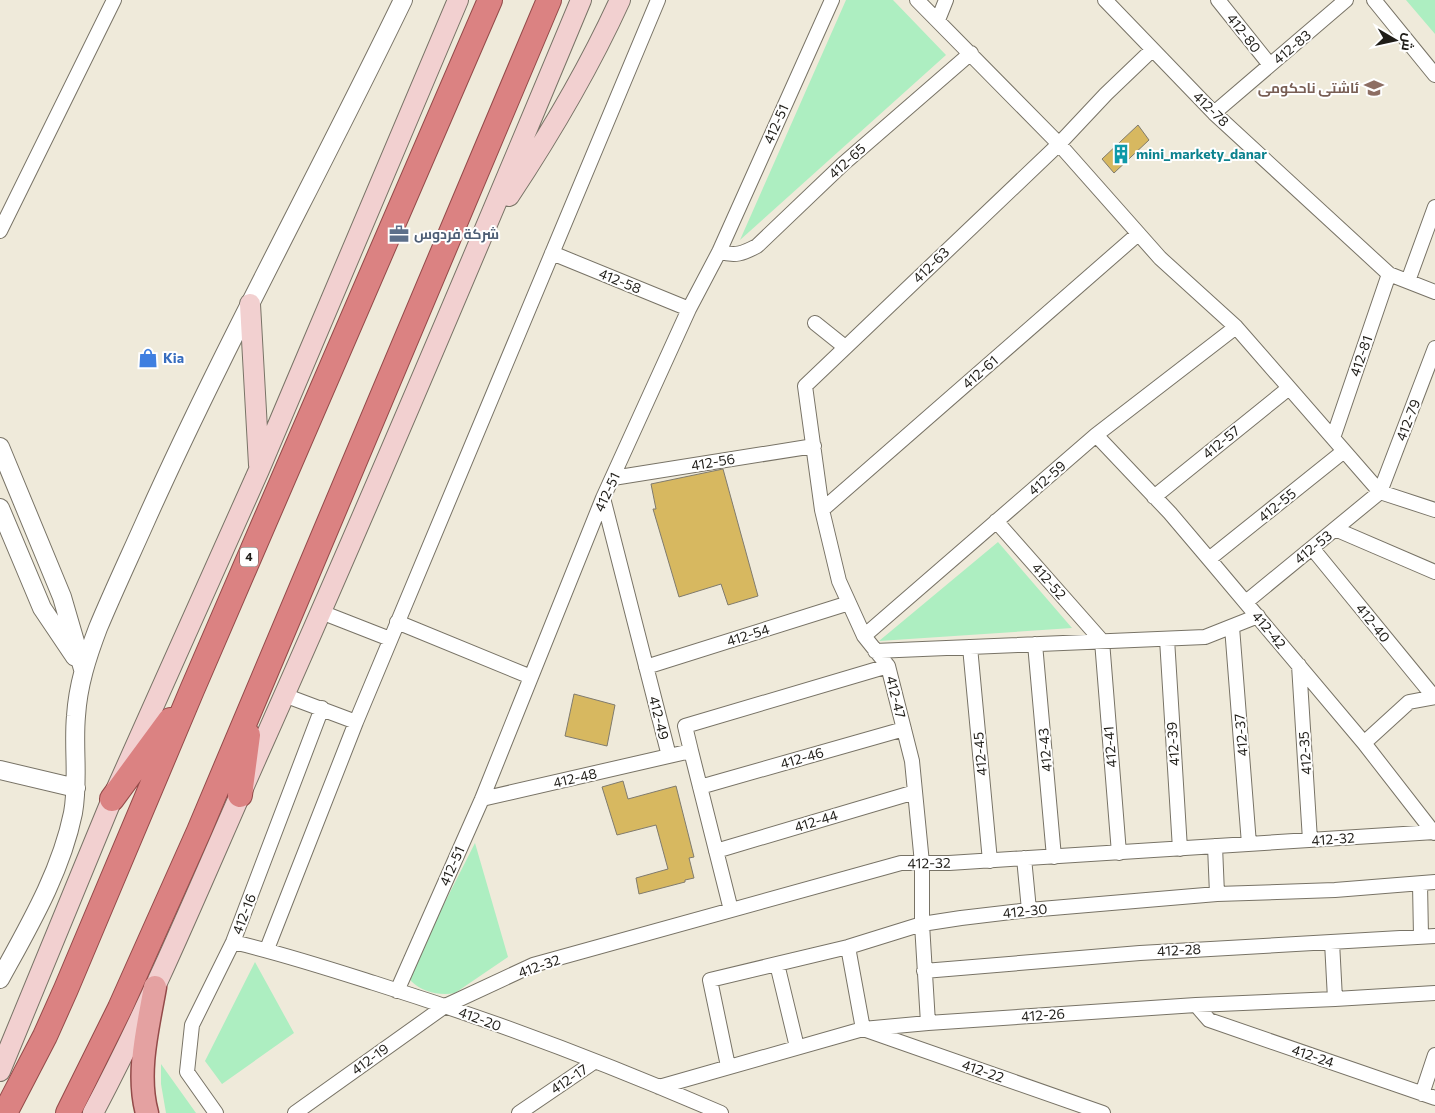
<svg xmlns="http://www.w3.org/2000/svg" width="1435" height="1113" font-family="Commissioner,Cairo,sans-serif">
  <style>
    .green { fill: #adeec1 }
    .building { fill: #d7b860; stroke: #807b6d }
    .lines { fill: none; stroke-linecap: round; stroke-linejoin: round }
    .minor-casing { stroke: #787366; stroke-width: 16 }
    .tertiary-casing { stroke: #787366; stroke-width: 20 }
    .secondary-casing { stroke: #787366; stroke-width: 22 }
    .primary-casing { stroke: #934a49; stroke-width: 25 }
    .trunk-casing { stroke: #934a49; stroke-width: 26 }
    .minor { stroke: #fff; stroke-width: 14 }
    .tertiary { stroke: #fff; stroke-width: 18 }
    .secondary { stroke: #f2d0d0; stroke-width: 20 }
    .primary { stroke: #e4a1a1; stroke-width: 22 }
    .trunk { stroke: #db8282; stroke-width: 24 }
    .labels { text-anchor: middle; stroke-width: 4; stroke-linejoin: round; paint-order: stroke }
    .shield { fill: #fff; stroke: #62615d; stroke-width: 1 }
    .shield-label { font-size: 12px; font-weight: bold; fill: #1f1d18 }
    .street-label { font-size: 14px; fill: #1f1d18; stroke: #fff }
    .education-label { font-size: 14px; font-weight: bold; fill: #785e54; stroke: #fff; text-anchor: end }
    .culture-label { font-size: 14px; font-weight: bold; fill: #0d838f; stroke: #fff; text-anchor: start }
    .service-label { font-size: 14px; font-weight: bold; fill: #4e5e75; stroke: #fff; text-anchor: start }
    .shop-label { font-size: 14px; font-weight: bold; fill: #366cbe; stroke: #fff; text-anchor: start }
  </style>
  <rect width="100%" height="100%" fill="#efeada"/>
  <path class="green" d="M 846,0 L 893,0 L 946,55 L 740,240 Z
    M 1406,0 L 1435,0 L 1435,34 Z
    M 998,542 L 1072,628 L 879,641 Z
    M 475,843 L 508,957 L 455,993 C 440,996 422,992 411,981 L 410,971 Z
    M 255,962 L 294,1033 L 222,1084 L 205,1061 Z
    M 161,1064 L 196,1113 L 166,1113 L 161,1084 Z"/>
  <path class="building" d="M 1138,125 L 1149,140 L 1114,173 L 1102,159 Z
    M 723,469 L 758,596 L 728,605 L 721,584 L 679,597 L 653,509 L 656,509 L 651,484 Z
    M 574,694 L 615,705 L 607,746 L 565,736 Z
    M 623,781 L 628,799 L 676,786 L 694,857 L 689,858 L 694,878 L 685,880 L 685,882 L 639,894 L 636,878 L 668,869 L 656,825 L 617,835 L 602,787 Z"/>
  <g class="lines">
    <defs>
      <path id="minor" d="M 917,0 L 1059,144 L 1160,258 L 1236,327 L 1380,492 L 1435,510
        M 1105,0 L 1214,113 L 1389,274 L 1435,292
        M 1218,0 L 1270,65
        M 1374,0 L 1435,75
        M 938,20 L 946,0
        M 1214,113 L 1346,0
        M 0,231 L 114,0
        M 719,252 C 736,256 742,254 757,246 L 843,164 L 971,53
        M 552,253 L 689,309
        M 1408,281 L 1435,207
        M 815,323 L 845,347
        M 1096,435 L 1170,513 L 1209,559 L 1364,743 L 1434,833
        M 1333,438 L 1389,274
        M 613,478 L 814,446
        M 1380,492 L 1435,348
        M 1154,497 L 1289,388
        M 603,498 L 669,756 L 691,751 L 731,910
        M 822,510 L 1138,234
        M 996,521 L 1102,641 L 1119,853
        M 1335,529 L 1435,572
        M 1312,548 L 1434,697
        M 1209,559 L 1344,451
        M 1246,602 L 1380,492
        M 321,612 L 390,639
        M 397,622 L 531,677
        M 1232,627 L 1249,844
        M 864,636 L 1096,435 L 1236,327
        M 1167,639 L 1180,849
        M 1035,644 L 1054,857
        M 970,647 L 990,861
        M 875,651 L 1205,637 L 1258,616
        M 1299,665 L 1310,840
        M 646,667 L 849,603
        M 284,695 L 356,722
        M 1364,743 L 1409,702 L 1435,697
        M 691,751 L 685,726 L 888,666
        M 700,787 L 904,729
        M 482,799 L 669,756
        M 1215,846 L 1217,894
        M 716,851 L 915,792
        M 1024,858 L 1029,910
        M 1420,884 L 1421,936
        M 233,942 C 281,953 327,968 374,983 C 492,1020 608,1064 721,1113
        M 1332,942 L 1335,999
        M 848,947 L 863,1029 L 1103,1113
        M 267,949 L 356,722 L 658,0
        M 777,964 L 797,1047
        M 924,971 L 1140,953 L 1435,936
        M 397,991 L 482,799 L 603,498 L 689,309 L 719,252 L 832,0
        M 1196,1005 L 1209,1020 L 1435,1098
        M 928,1023 L 922,924 L 922,863 L 912,761 L 888,666 L 864,636 L 839,581 L 822,510 L 805,386 L 1059,144 L 1106,94 L 1152,50
        M 728,1066 L 710,980 L 848,947 L 922,924 L 961,918 L 1029,910 L 1217,894 L 1335,890 L 1435,882
        M 659,1087 L 863,1029 L 928,1023 L 1196,1005 L 1335,999 L 1435,993
        M 1422,1094 L 1435,1055
        M 216,1113 L 187,1072 L 192,1025 L 233,942 L 322,708
        M 295,1113 L 445,1006 L 533,965 L 901,863 L 949,863 L 1435,832
        M 519,1113 L 594,1062"/>
      <path id="tertiary" d="M 0,447 L 62,597 L 83,669
        M 0,508 L 42,608 L 75,657
        M 0,770 L 76,788
        M 0,979 C 29,926 61,872 73,813 C 79,780 73,748 76,716 C 78,685 87,657 98,628 C 113,592 130,556 146,520 C 225,344 319,174 403,0"/>
      <path id="secondary" d="M 509,196 C 550,134 589,68 620,0
        M 250,304 L 259,465
        M 0,1071 L 112,799 L 259,470 L 458,0
        M 93,1113 C 155,996 205,873 259,752 C 370,503 476,252 581,0"/>
      <path id="primary" d="M 147,1113 C 136,1073 148,1027 155,987"/>
      <path id="trunk" d="M 240,795 L 248,735
        M 112,799 L 170,720
        M 5,1113 L 45,1036 L 66,989 L 192,690 L 490,0
        M 68,1113 L 120,1008 L 199,831 L 549,0"/>
    </defs>
    <use href="#minor" class="minor-casing"/>
    <use href="#tertiary" class="tertiary-casing"/>
    <use href="#secondary" class="secondary-casing"/>
    <use href="#primary" class="primary-casing"/>
    <use href="#trunk" class="trunk-casing"/>
    <use href="#minor" class="minor"/>
    <use href="#tertiary" class="tertiary"/>
    <use href="#secondary" class="secondary"/>
    <use href="#primary" class="primary"/>
    <use href="#trunk" class="trunk"/>
  </g>
  <defs>
    <symbol id="school-bare" viewBox="-9 -9 18 18"><path d="M0-5L7-2L0 1L-7-2ZM-4 1L0 2.5L4 1V4Q0 6-4 4Z" fill="#8d6e63" stroke="#fff" stroke-width="2.5" paint-order="stroke"/></symbol>
    <symbol id="building-bare" viewBox="-9 -9 18 18"><path d="M-4-6H4V6H1V3H-1V6H-4ZM-2.5-4.3h1.7v1.8h-1.7ZM.8-4.3h1.7v1.8H.8ZM-2.5-1h1.7V.8h-1.7ZM.8-1h1.7V.8H.8Z" fill="#0f9aa8" stroke="#fff" stroke-width="2.5" paint-order="stroke"/></symbol>
    <symbol id="office-bare" viewBox="-9 -9 18 18"><path d="M-6-3h4V-5.5h4V-3h4V5H-6ZM-1-4.5V-3h2v-1.5ZM-6 0V1H6V0Z" fill="#5c6f8a" stroke="#fff" stroke-width="2.5" paint-order="stroke"/></symbol>
    <symbol id="shop-bare" viewBox="-9 -9 18 18"><path d="M-5-2.5h2.3a2.7 3.5 0 0 1 5.4 0H5L5.5 6h-11ZM-1.5-2.5h3a1.5 2.3 0 0 0-3 0Z" fill="#3f7fe0" stroke="#fff" stroke-width="2.5" paint-order="stroke"/></symbol>
  </defs>
  <g fill-rule="evenodd">
    <use href="#school-bare" x="1360" y="74" width="28" height="28"/>
    <use href="#building-bare" x="1107" y="140" width="28" height="28"/>
    <use href="#office-bare" x="385" y="220" width="28" height="28"/>
    <use href="#shop-bare" x="134" y="344" width="28" height="28"/>
  </g>
  <g class="labels">
    <rect class="shield" x="240" y="547.5" width="18" height="19" rx="4"/>
    <g class="shield-label">
      <text x="249" y="561">4</text>
    </g>
    <g class="street-label">
      <text transform="translate(1244 33) rotate(52)" y="5">412-80</text>
      <text transform="translate(1292 47) rotate(-40)" y="5">412-83</text>
      <text transform="translate(1211 109) rotate(44)" y="5">412-78</text>
      <text transform="translate(776 124) rotate(-66)" y="5">412-51</text>
      <text transform="translate(847 161) rotate(-42)" y="5">412-65</text>
      <text transform="translate(931 265) rotate(-44)" y="5">412-63</text>
      <text transform="translate(620 281) rotate(22)" y="5">412-58</text>
      <text transform="translate(1361 356) rotate(-71)" y="5">412-81</text>
      <text transform="translate(980 372) rotate(-41)" y="5">412-61</text>
      <text transform="translate(1408 420) rotate(-69)" y="5">412-79</text>
      <text transform="translate(1221 442) rotate(-39)" y="5">412-57</text>
      <text transform="translate(713 462) rotate(-9)" y="5">412-56</text>
      <text transform="translate(1047 478) rotate(-41)" y="5">412-59</text>
      <text transform="translate(607 492) rotate(-65)" y="5">412-51</text>
      <text transform="translate(1277 505) rotate(-39)" y="5">412-55</text>
      <text transform="translate(1313 547) rotate(-39)" y="5">412-53</text>
      <text transform="translate(1049 581) rotate(49)" y="5">412-52</text>
      <text transform="translate(1373 623) rotate(51)" y="5">412-40</text>
      <text transform="translate(1269 630) rotate(50)" y="5">412-42</text>
      <text transform="translate(748 635) rotate(-17)" y="5">412-54</text>
      <text transform="translate(896 697) rotate(76)" y="5">412-47</text>
      <text transform="translate(659 718) rotate(76)" y="5">412-49</text>
      <text transform="translate(1241 735) rotate(-95)" y="5">412-37</text>
      <text transform="translate(1173 744) rotate(-94)" y="5">412-39</text>
      <text transform="translate(1110 747) rotate(-95)" y="5">412-41</text>
      <text transform="translate(1045 750) rotate(-95)" y="5">412-43</text>
      <text transform="translate(1305 753) rotate(-94)" y="5">412-35</text>
      <text transform="translate(980 754) rotate(-95)" y="5">412-45</text>
      <text transform="translate(802 758) rotate(-16)" y="5">412-46</text>
      <text transform="translate(575 778) rotate(-13)" y="5">412-48</text>
      <text transform="translate(816 821) rotate(-17)" y="5">412-44</text>
      <text transform="translate(1333 839) rotate(-4)" y="5">412-32</text>
      <text transform="translate(929 863) rotate(-1)" y="5">412-32</text>
      <text transform="translate(452 866) rotate(-66)" y="5">412-51</text>
      <text transform="translate(1025 911) rotate(-6)" y="5">412-30</text>
      <text transform="translate(244 914) rotate(-69)" y="5">412-16</text>
      <text transform="translate(1179 950) rotate(-3)" y="5">412-28</text>
      <text transform="translate(539 966) rotate(-19)" y="5">412-32</text>
      <text transform="translate(1043 1015) rotate(-4)" y="5">412-26</text>
      <text transform="translate(480 1019) rotate(20)" y="5">412-20</text>
      <text transform="translate(1313 1056) rotate(19)" y="5">412-24</text>
      <text transform="translate(370 1059) rotate(-36)" y="5">412-19</text>
      <text transform="translate(983 1071) rotate(19)" y="5">412-22</text>
      <text transform="translate(569 1079) rotate(-34)" y="5">412-17</text>
    </g>
    <g class="education-label">
      <text x="1359" y="93">ئاشتی ناحکومی</text>
    </g>
    <g class="culture-label">
      <text x="1136" y="159">mini_markety_danar</text>
    </g>
    <g class="service-label">
      <text x="414" y="239">شركة فردوس</text>
    </g>
    <g class="shop-label">
      <text x="163" y="363">Kia</text>
    </g>
  </g>
  <g transform="translate(1395 40) rotate(99)" stroke="#ffffff" stroke-width="4" paint-order="stroke">
  <path d="M0-4L9 19L0 12L-9 19Z" fill="#1f1d18"/>
  <text y="-8" font-size="14" font-weight="bold" text-anchor="middle" fill="#1f1d18">ش</text>
  </g>
</svg>
